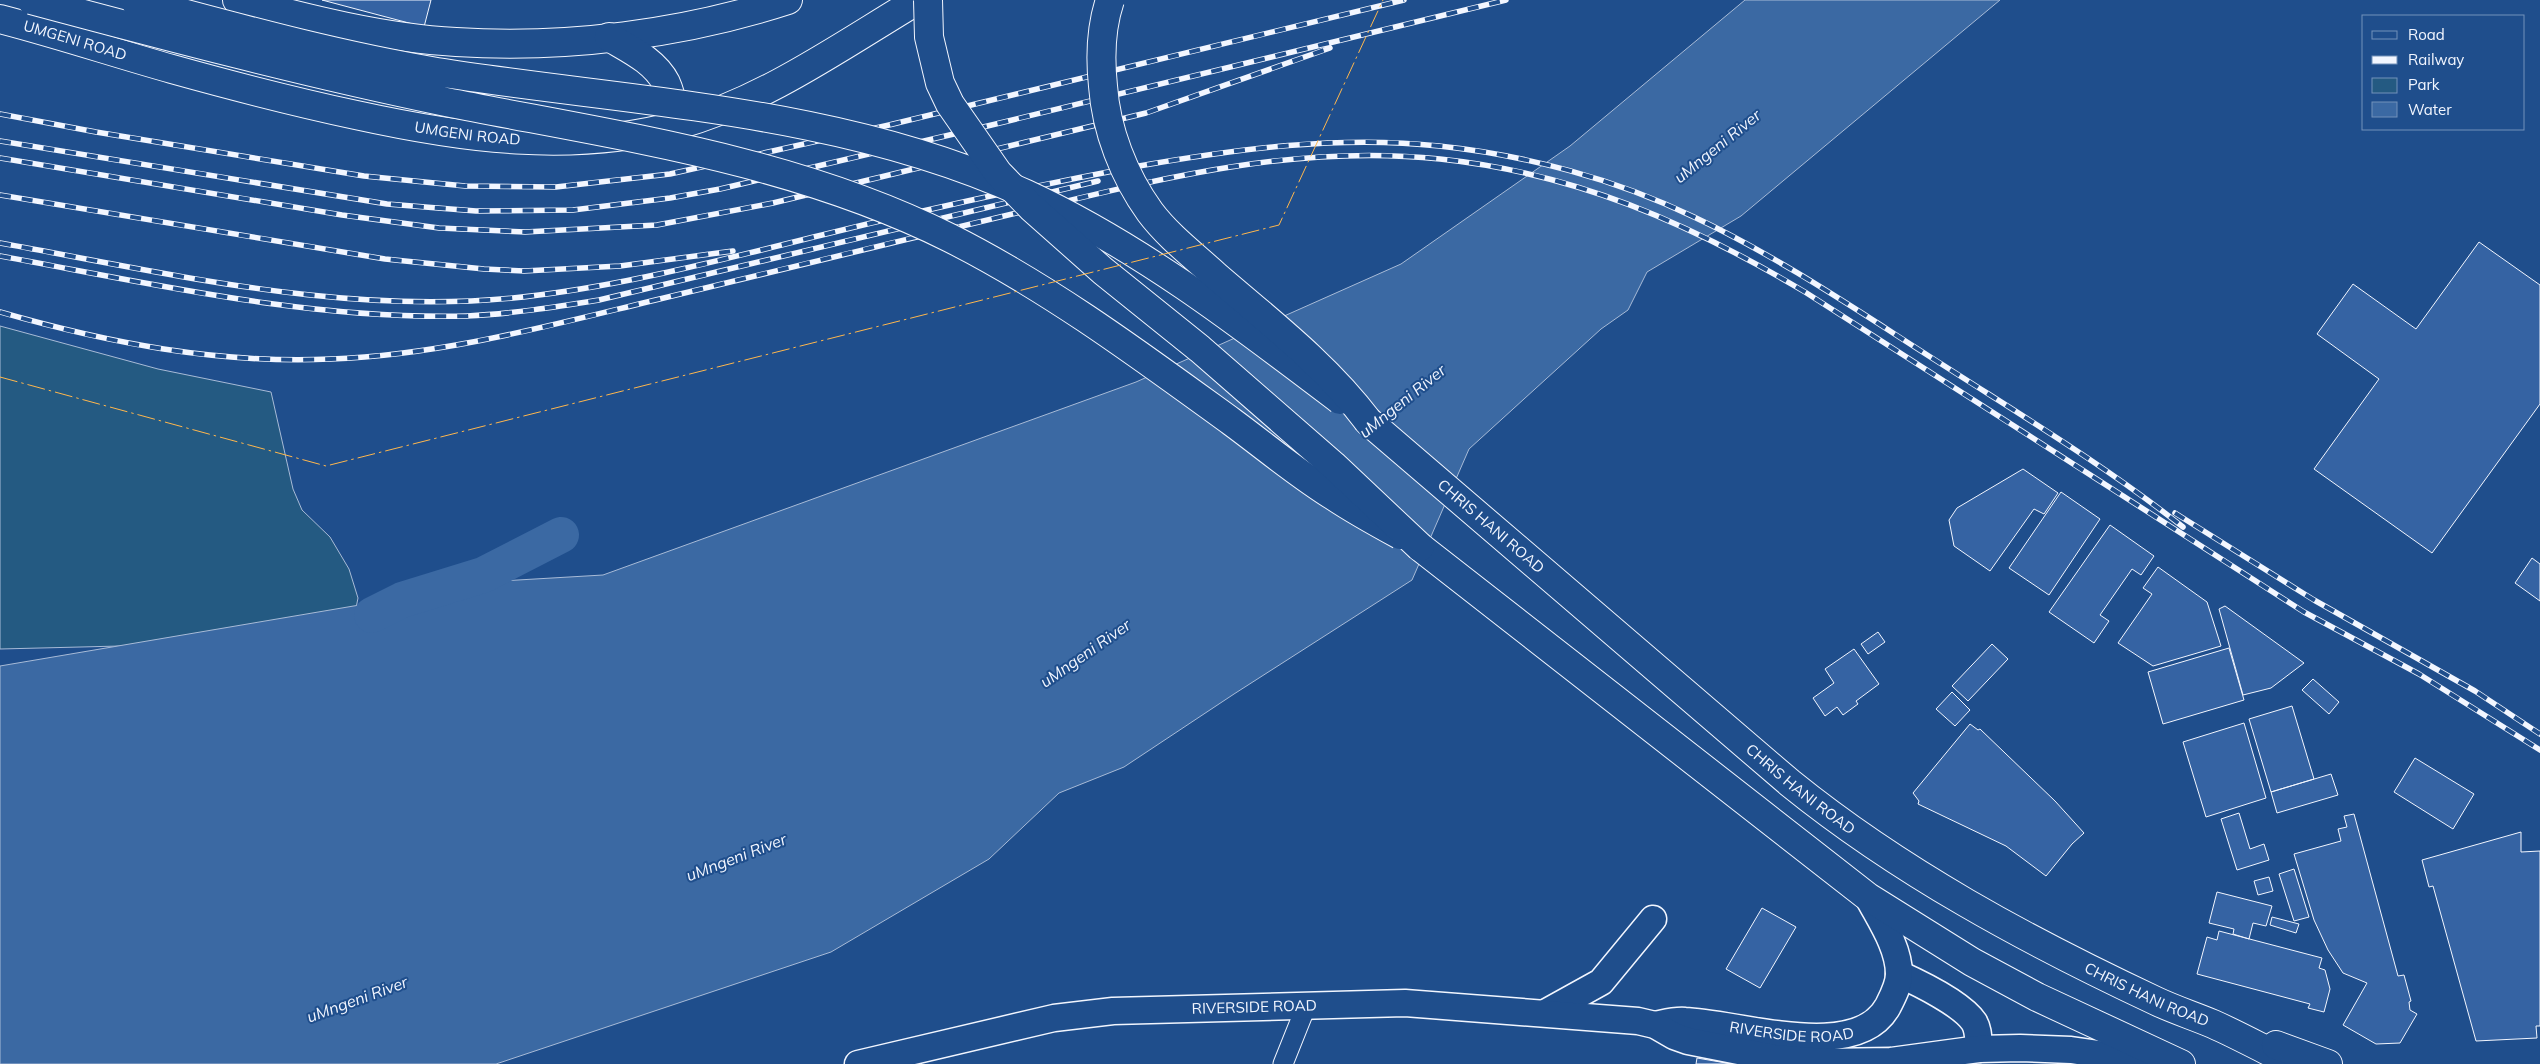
<svg xmlns="http://www.w3.org/2000/svg" width="2540" height="1064" font-family="Mulish,sans-serif">
  <style>
    .green { fill: #245a82; stroke: #a8bbd7 }
    .water { fill: #3b69a3; stroke: #a8bbd7 }
    .lines { fill: none; stroke-linecap: round; stroke-linejoin: round }
    .river { stroke: #3b69a3; stroke-width: 36 }
    .building { fill: #3563a3; stroke: #f2f6ff }
    .minor-casing { stroke: #f2f6ff; stroke-width: 21 }
    .secondary-casing { stroke: #f2f6ff; stroke-width: 29 }
    .primary-casing { stroke: #f2f6ff; stroke-width: 30 }
    .minor { stroke: #1f4e8c; stroke-width: 19 }
    .secondary { stroke: #1f4e8c; stroke-width: 26 }
    .primary { stroke: #1f4e8c; stroke-width: 28 }
    .rail-casing { stroke: #f2f6ff; stroke-width: 5.5 }
    .rail { stroke: #1f4e8c; stroke-width: 4; stroke-dasharray: 11; stroke-linecap: butt }
    .primary-bridge-casing { stroke: #f2f6ff; stroke-width: 30; stroke-linecap: butt }
    .trunk-bridge-casing { stroke: #f2f6ff; stroke-width: 30; stroke-linecap: butt }
    .primary-bridge { stroke: #1f4e8c; stroke-width: 28 }
    .trunk-bridge { stroke: #1f4e8c; stroke-width: 28 }
    .power { stroke: #ffb74d; stroke-width: 1; stroke-dasharray: 18 4 2.5 4; stroke-linecap: butt }
    .labels { text-anchor: middle; stroke-width: 4; stroke-linejoin: round; paint-order: stroke }
    .street-label { font-size: 15px; fill: #f2f6ff; stroke: #1f4e8c }
    .water-label { font-size: 16px; font-style: italic; fill: #f2f6ff; stroke: #1f4e8c }
  </style>
  <rect width="100%" height="100%" fill="#1f4e8c"/>
  <path class="green" d="M 0,326 L 158,369 L 271,392 L 293,489 L 302,510 L 330,537 L 349,569 L 358,598 L 355,613 L 241,643 L 0,649 Z"/>
  <path class="water" d="M 1745,0 L 2000,0 L 1741,216 L 1647,272 L 1628,310 L 1601,329 L 1469,449 L 1412,580 L 1234,694 L 1124,767 L 1059,793 L 989,859 L 831,952 L 496,1064 L 0,1064 L 0,666 L 501,581 L 603,575 L 1136,382 L 1401,264 L 1570,146 Z"/>
  <g class="lines">
    <path class="river" d="M 372,615 L 402,600 L 483,575 L 561,535"/>
  </g>
  <path class="building" d="M 322,0 L 431,0 L 424,27 Z
    M 2479,242 L 2540,285 L 2540,404 L 2432,553 L 2314,469 L 2379,379 L 2317,334 L 2353,284 L 2416,329 Z
    M 2023,469 L 2058,493 L 2044,514 L 2034,509 L 1990,571 L 1954,546 L 1949,520 L 1957,508 Z
    M 2061,492 L 2100,519 L 2049,595 L 2009,568 Z
    M 2110,525 L 2154,556 L 2141,575 L 2132,569 L 2100,615 L 2109,621 L 2094,643 L 2049,612 Z
    M 2532,558 L 2540,564 L 2540,601 L 2515,583 Z
    M 2158,567 L 2207,602 L 2221,646 L 2153,666 L 2118,643 L 2152,594 L 2143,588 Z
    M 2225,606 L 2304,663 L 2271,688 L 2243,695 L 2219,609 Z
    M 1878,632 L 1885,642 L 1868,654 L 1861,644 Z
    M 1992,644 L 2008,659 L 1968,701 L 1952,686 Z
    M 2229,648 L 2244,700 L 2163,724 L 2148,672 Z
    M 1854,649 L 1879,684 L 1856,701 L 1858,704 L 1843,715 L 1837,707 L 1825,716 L 1813,698 L 1834,683 L 1825,669 Z
    M 2313,679 L 2339,702 L 2329,714 L 2302,690 Z
    M 1952,692 L 1970,710 L 1955,726 L 1936,709 Z
    M 2292,706 L 2314,779 L 2271,792 L 2249,719 Z
    M 2244,723 L 2266,798 L 2206,817 L 2183,742 Z
    M 1970,724 L 1978,730 L 1980,729 L 2055,801 L 2084,833 L 2072,844 L 2046,876 L 2006,846 L 1918,804 L 1919,801 L 1913,793 Z
    M 2415,758 L 2474,794 L 2453,829 L 2394,792 Z
    M 2331,774 L 2338,795 L 2277,813 L 2271,792 Z
    M 2239,813 L 2250,849 L 2264,844 L 2269,860 L 2237,870 L 2221,819 Z
    M 2354,814 L 2398,976 L 2404,975 L 2411,1001 L 2409,1002 L 2410,1010 L 2417,1014 L 2400,1043 L 2376,1044 L 2343,1025 L 2367,983 L 2343,973 L 2328,950 L 2314,920 L 2294,854 L 2341,841 L 2338,829 L 2347,827 L 2344,816 Z
    M 2521,832 L 2521,852 L 2540,851 L 2540,1026 L 2536,1026 L 2537,1038 L 2476,1041 L 2433,886 L 2429,887 L 2422,860 Z
    M 2294,869 L 2309,917 L 2294,921 L 2279,874 Z
    M 2269,877 L 2273,891 L 2258,895 L 2254,881 Z
    M 2217,892 L 2272,906 L 2266,926 L 2253,923 L 2249,939 L 2233,934 L 2234,929 L 2209,923 Z
    M 1762,908 L 1796,927 L 1760,988 L 1726,969 Z
    M 2272,917 L 2299,924 L 2296,933 L 2270,925 Z
    M 2219,931 L 2322,958 L 2319,968 L 2325,970 L 2330,989 L 2324,1012 L 2308,1008 L 2310,1004 L 2197,974 L 2207,937 L 2217,940 Z
    M 1697,1058 L 1732,1064 L 1696,1064 Z"/>
  <g class="lines">
    <defs>
      <path id="minor" d="M 1283,1064 L 1307,1004"/>
      <g id="secondary">
        <path d="M 1899,974 C 1919,983 1962,1004 1974,1022 C 1979,1030 1978,1040 1979,1049"/>
        <path d="M 1545,1013 L 1601,982 L 1653,919"/>
        <path id="s1" d="M 1655,1025 C 1665,1023 1675,1020 1685,1021 C 1739,1023 1857,1064 1888,1006 C 1893,996 1899,985 1899,974 C 1899,947 1880,920 1868,897"/>
        <path id="s2" d="M 858,1064 L 1054,1018 L 1113,1011 L 1405,1003 L 1638,1021 L 1655,1025 L 1674,1036 L 1688,1041 L 1774,1058 L 1824,1062 L 1891,1061 L 1979,1049 L 2020,1048 L 2071,1050 L 2169,1064"/>
      </g>
      <g id="primary">
        <path d="M 237,0 C 308,19 383,38 456,42 C 566,49 683,34 788,0"/>
        <path id="s3" d="M 0,19 C 58,34 115,53 172,69 C 233,86 295,102 356,115 C 461,138 572,154 678,125 C 766,100 841,46 918,0"/>
        <path d="M 609,37 C 629,49 655,61 666,83 C 672,96 674,112 677,125"/>
        <path id="s4" d="M 1368,421 L 1790,783 C 1900,872 2028,941 2156,1001 C 2175,1010 2194,1016 2213,1024 C 2240,1036 2267,1051 2294,1064"/>
        <path d="M 1420,547 L 1868,897 L 1972,962 L 2037,997 L 2181,1064"/>
        <path d="M 2276,1045 L 2328,1064"/>
      </g>
    </defs>
    <use href="#minor" class="minor-casing"/>
    <use href="#secondary" class="secondary-casing"/>
    <use href="#primary" class="primary-casing"/>
    <use href="#minor" class="minor"/>
    <use href="#secondary" class="secondary"/>
    <use href="#primary" class="primary"/>
    <defs>
      <path id="rail" d="M 0,114 L 96,132 L 364,176 L 465,186 L 556,187 L 670,174 L 889,125 L 1404,0
        M 0,141 L 387,204 L 476,211 L 573,210 L 670,198 L 720,189 L 975,129 L 1506,0
        M 0,158 L 342,215 L 439,228 L 525,232 L 657,225 L 773,203 L 1146,113 L 1330,48
        M 0,195 L 385,259 L 484,269 L 524,271 L 620,266 L 733,251
        M 0,243 C 178,275 358,319 539,295 C 635,283 728,258 822,235 C 927,209 1033,186 1139,166 C 1237,149 1339,135 1439,146 C 1526,155 1615,179 1694,217 C 1781,258 1861,313 1943,365 C 2024,417 2107,467 2183,527
        M 0,256 C 154,284 309,320 467,316 C 511,314 555,307 599,300 L 1098,181
        M 0,312 C 108,343 218,364 331,359 C 438,355 540,328 643,303 C 771,272 898,241 1025,211 C 1163,178 1296,144 1440,159 C 1575,173 1689,223 1805,292 L 2304,612 L 2419,674 L 2540,750
        M 2175,513 L 2314,600 L 2475,691 L 2540,734"/>
    </defs>
    <use href="#rail" class="rail-casing"/>
    <use href="#rail" class="rail"/>
    <defs>
      <path id="primary-bridge" d="M 31,0 C 169,37 306,73 446,102 C 617,136 792,159 950,238 C 1051,289 1141,356 1232,422 C 1266,447 1299,475 1335,497 C 1356,511 1378,523 1400,535
        M 134,0 C 235,27 335,55 437,72 C 635,103 841,109 1026,194 C 1140,247 1240,324 1340,400"/>
      <path id="trunk-bridge" d="M 928,0 L 929,37 L 940,83 L 950,104 L 998,173 L 1032,208 L 1103,271 L 1200,349 L 1333,465 L 1420,547
        M 1110,0 C 1101,27 1100,58 1103,86 C 1106,130 1124,176 1150,212 C 1168,236 1193,255 1215,275 C 1267,320 1326,365 1368,421"/>
    </defs>
    <use href="#primary-bridge" class="primary-bridge-casing"/>
    <use href="#trunk-bridge" class="trunk-bridge-casing"/>
    <use href="#primary-bridge" class="primary-bridge"/>
    <use href="#trunk-bridge" class="trunk-bridge"/>
    <path class="power" d="M 0,377 L 326,466 L 1279,225 L 1383,0"/>
  </g>
  <g class="labels">
    <g class="street-label">
      <text dy="5" stroke="none"><textPath href="#s3" startOffset="78">UMGENI ROAD</textPath></text>
      <text dy="5" stroke="none"><textPath href="#s3" startOffset="482">UMGENI ROAD</textPath></text>
      <text dy="5" stroke="none"><textPath href="#s4" startOffset="162">CHRIS HANI ROAD</textPath></text>
      <text dy="5" stroke="none"><textPath href="#s4" startOffset="568">CHRIS HANI ROAD</textPath></text>
      <text dy="5" stroke="none"><textPath href="#s4" startOffset="972">CHRIS HANI ROAD</textPath></text>
      <text dy="5" stroke="none"><textPath href="#s2" startOffset="402">RIVERSIDE ROAD</textPath></text>
      <text dy="5" stroke="none"><textPath href="#s1" startOffset="138">RIVERSIDE ROAD</textPath></text>
    </g>
    <g class="water-label">
      <text transform="translate(1717 146) rotate(-39)" y="6">uMngeni River</text>
      <text transform="translate(1402 401) rotate(-39)" y="6">uMngeni River</text>
      <text transform="translate(1085 653) rotate(-35)" y="6">uMngeni River</text>
      <text transform="translate(736 857) rotate(-21)" y="6">uMngeni River</text>
      <text transform="translate(357 999) rotate(-20)" y="6">uMngeni River</text>
    </g>
  </g>
  <rect x="2362" y="15" width="162" height="115" fill="#1f4e8c" stroke="#7391ba"/>
  <rect x="2372" y="31" width="25" height="8" fill="#1f4e8c" stroke="#7391ba"/>
  <text x="2408" y="40" font-size="15" fill="#f2f6ff">Road</text>
  <rect x="2372" y="56" width="25" height="8" fill="#f2f6ff" stroke="#7391ba"/>
  <text x="2408" y="65" font-size="15" fill="#f2f6ff">Railway</text>
  <rect x="2372" y="78" width="25" height="15" fill="#245a82" stroke="#7391ba"/>
  <text x="2408" y="90" font-size="15" fill="#f2f6ff">Park</text>
  <rect x="2372" y="102" width="25" height="15" fill="#3b69a3" stroke="#7391ba"/>
  <text x="2408" y="115" font-size="15" fill="#f2f6ff">Water</text>
</svg>
